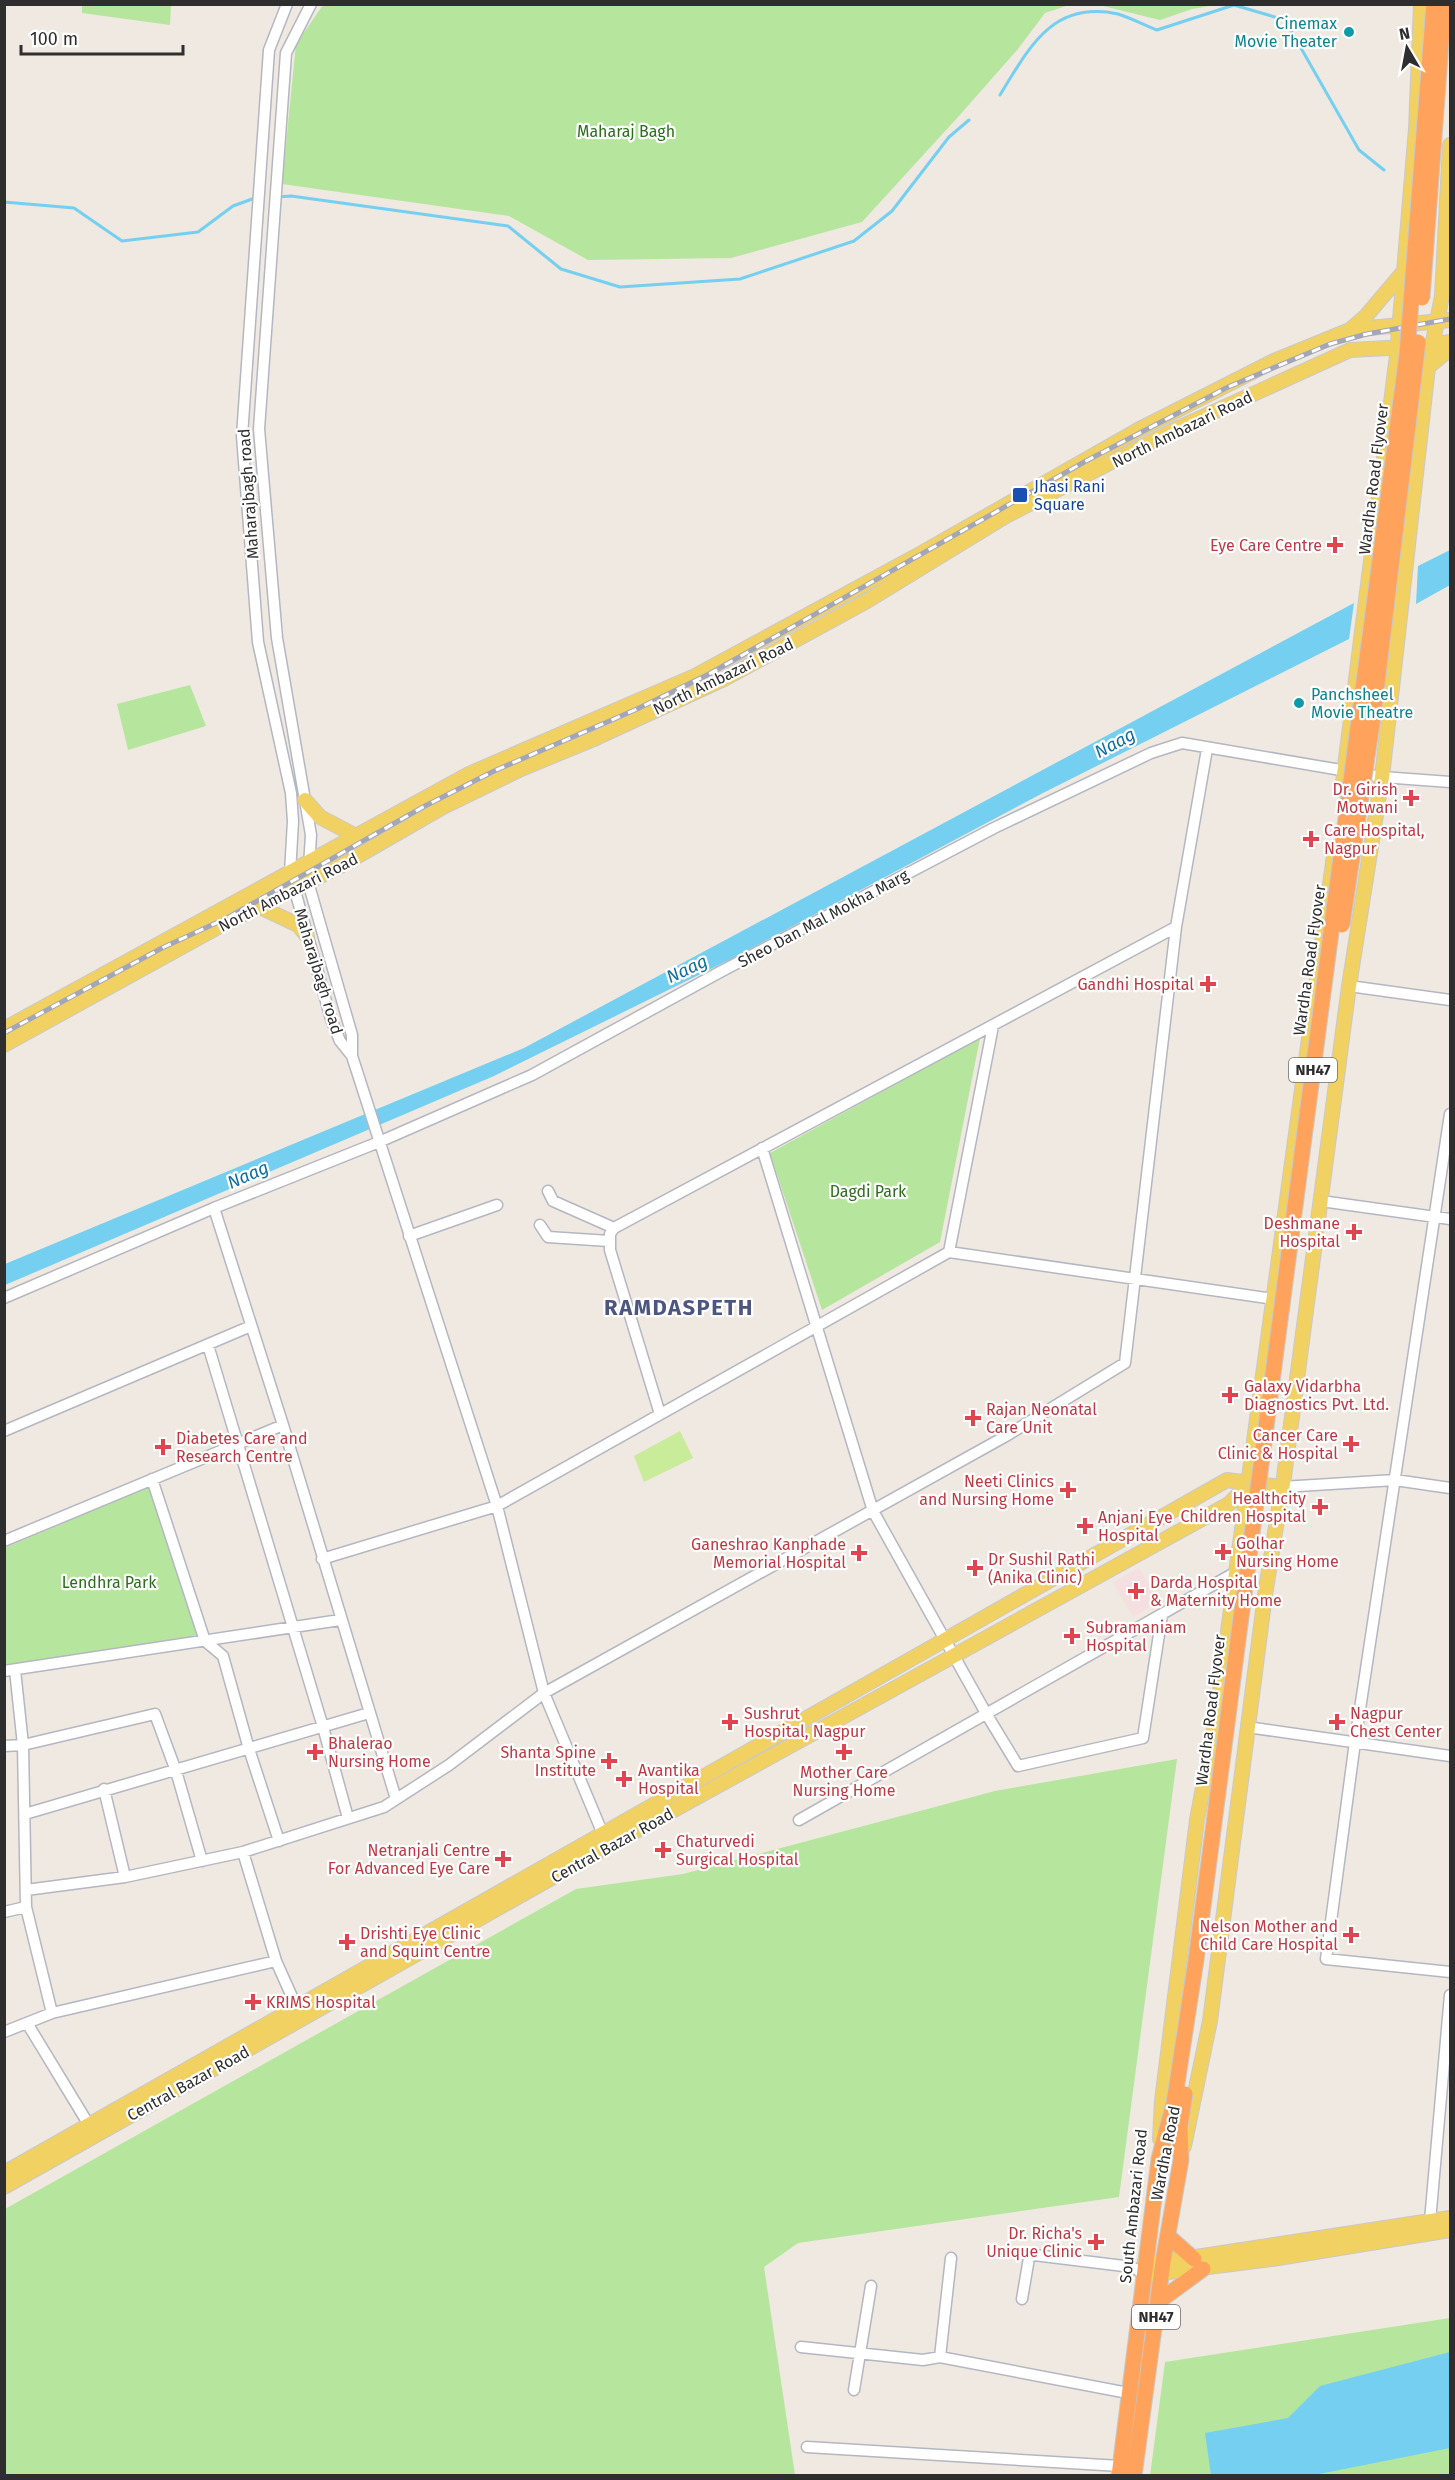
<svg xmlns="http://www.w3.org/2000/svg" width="1455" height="2480" font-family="'Fira Sans',sans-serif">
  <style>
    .medical { fill: #f5dfe0 }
    .green { fill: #b6e59e }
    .pitch { fill: #c9ec9a }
    .water { fill: #75cff0 }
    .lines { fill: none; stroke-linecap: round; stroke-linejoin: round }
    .stream { stroke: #75cff0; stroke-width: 3 }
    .minor-casing { stroke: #b4b7c1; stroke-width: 13 }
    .major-casing { stroke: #c9c9c9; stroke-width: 16 }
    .highway-casing { stroke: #c9c9c9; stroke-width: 17 }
    .minor { stroke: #fff; stroke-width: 10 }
    .major { stroke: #f2d163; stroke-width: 14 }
    .highway { stroke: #ffa35c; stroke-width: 15 }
    .rail-casing { stroke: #a3a6b8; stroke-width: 5 }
    .rail { stroke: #fff; stroke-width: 3; stroke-dasharray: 9; stroke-linecap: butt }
    .highway-bridge-casing { stroke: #c9c9c9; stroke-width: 17; stroke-linecap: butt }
    .highway-bridge { stroke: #ffa35c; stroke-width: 15 }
    .culture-dot { fill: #0f9aa8; stroke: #fff; stroke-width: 2 }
    .transit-dot { fill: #1a4fb4; stroke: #fff; stroke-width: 2 }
    .health-dot { fill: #e0444e; stroke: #fff; stroke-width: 2 }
    .labels { text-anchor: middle; stroke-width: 4.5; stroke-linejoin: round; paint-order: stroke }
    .shield { fill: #fff; stroke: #6d6d6d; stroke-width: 1.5 }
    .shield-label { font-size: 15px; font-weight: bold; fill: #2e2e2e }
    .culture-label { font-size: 16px; fill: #0d838f; stroke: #fff; text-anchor: end }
    .park-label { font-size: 16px; fill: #2c6e1b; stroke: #fff }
    .street-label { font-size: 16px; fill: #2e2e2e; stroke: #fff }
    .transit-label { font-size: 16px; fill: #164399; stroke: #fff; text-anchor: start }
    .health-label { font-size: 16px; fill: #be3a42; stroke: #fff; text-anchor: start }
    .water-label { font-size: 18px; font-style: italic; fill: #0d6fa3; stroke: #fff }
    .district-label { font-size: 22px; font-weight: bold; letter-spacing: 1.5px; fill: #4d5680; stroke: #fff }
  </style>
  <rect width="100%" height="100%" fill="#efe9e1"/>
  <path class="medical" d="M 1139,1568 L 1159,1601 L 1133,1617 L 1113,1582 Z"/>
  <path class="green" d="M 82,5 L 171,5 L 170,25 L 82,13 Z
    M 323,5 L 1069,5 L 1045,13 L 1018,49 L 958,117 L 862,222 L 731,258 L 588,260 L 509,216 L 282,184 L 296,44 Z
    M 1099,5 L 1215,5 L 1192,9 L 1160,20 Z
    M 190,685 L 206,726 L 128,750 L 117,704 Z
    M 980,1038 L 940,1242 L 822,1310 L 770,1153 Z
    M 153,1485 L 205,1641 L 5,1671 L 5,1548 Z
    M 1177,1759 L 1119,2197 L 798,2243 L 764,2267 L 795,2475 L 5,2475 L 5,2209 L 576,1889 L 683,1874 L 995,1791 Z
    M 1450,2318 L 1450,2475 L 1150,2476 L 1165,2362 Z"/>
  <path class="pitch" d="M 680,1431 L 693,1458 L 644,1482 L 634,1456 Z"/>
  <path class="water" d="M 1450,550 L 1450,585 L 1416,604 L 1418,566 Z
    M 1354,603 L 1349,639 L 1041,794 L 733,958 L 494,1076 L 5,1285 L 5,1264 L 524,1048 Z
    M 1450,2352 L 1450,2448 L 1314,2475 L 1211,2475 L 1205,2433 L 1288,2418 L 1320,2386 Z"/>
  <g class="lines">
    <path class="stream" d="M 1000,95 C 1029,48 1052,0 1118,14 C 1131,18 1144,25 1157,30 L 1234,5 L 1285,20 L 1359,150 L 1384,170
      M 277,197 L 291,196 L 508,226 L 561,269 L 620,287 L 740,279 L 854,241 L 892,211 L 949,137 L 969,120
      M 4,202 L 74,208 L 122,241 L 198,232 L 233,206 L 255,198"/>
    <defs>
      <path id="minor" d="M 287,4 L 269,50 L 242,436 L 258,642 L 291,793 L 293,821 L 290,873 L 331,1019 L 340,1041 L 352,1056
        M 311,4 L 286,53 L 259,429 L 277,638 L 311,835 L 308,882 L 352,1035 L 352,1056 L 497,1506 L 544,1693 L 605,1839
        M 1349,986 L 1450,1000
        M 1450,1114 L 1355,1742 L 1326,1959 L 1450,1972
        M 762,1148 L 873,1511 L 987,1715 L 1018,1766 L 1143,1738 L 1162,1615
        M 548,1191 L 553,1201 L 614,1228
        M 1321,1201 L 1450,1219
        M 214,1208 L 283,1425 L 396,1799
        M 540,1225 L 548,1237 L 609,1241
        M 409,1236 L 497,1205
        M 949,1252 L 1274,1299
        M 4,1298 L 214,1208 L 379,1142 L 532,1075 L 720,972 L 994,828 L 1151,753 L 1182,743 L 1382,777 L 1450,782
        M 208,1345 L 323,1727 L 348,1818
        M 660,1414 L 610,1250 L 610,1234 L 614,1228 L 1176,927
        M 4,1431 L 251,1326
        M 152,1479 L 205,1641 L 223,1656 L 249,1749 L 279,1841
        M 1282,1487 L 1395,1480 L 1450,1488
        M 4,1541 L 283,1425
        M 322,1559 L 497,1506 L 949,1252 L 993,1026
        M 15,1670 L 23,1745 L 26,1907 L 52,2013
        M 4,1671 L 340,1620
        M 1247,1727 L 1450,1756
        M 4,1746 L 23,1745 L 155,1714 L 176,1771 L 202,1861
        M 104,1789 L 125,1877
        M 25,1814 L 369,1713
        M 799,1820 L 1236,1572
        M 243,1852 L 276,1961 L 297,2008
        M 26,1890 L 125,1877 L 243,1852 L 384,1807 L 449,1765 L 544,1693 L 1006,1436 L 1125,1363 L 1176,927 L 1207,749
        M 4,1912 L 26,1907
        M 27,2023 L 89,2125
        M 4,2032 L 52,2013 L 276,1961
        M 1430,2221 L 1450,1995
        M 1022,2299 L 1029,2258 L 1034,2255 L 1132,2267 L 1144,2274
        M 801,2347 L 923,2360 L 940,2357 L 1128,2393
        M 940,2357 L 951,2258
        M 854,2390 L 871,2286
        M 807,2447 L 1120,2466"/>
      <path id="major" d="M 1350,330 L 1366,316 L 1405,270
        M 1426,346 L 1450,342
        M 1428,367 L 1450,349
        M 1342,790 L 1397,355 L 1416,129 L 1421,4
        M 305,800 L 320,817 L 356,836
        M 260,907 L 298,925 L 307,936
        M 4,1029 L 469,774 L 695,676 L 920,554 L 1138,430 L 1274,361 L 1350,330 L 1450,320
        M 4,1045 L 218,927 L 342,865 L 443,807 L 521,769 L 596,738 L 724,679 L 867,601 L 1006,516 L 1174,430 L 1350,350 L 1407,347
        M 1160,2139 L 1162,2101 L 1197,1820 L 1217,1712 L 1335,848
        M 1184,2146 L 1210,2021 L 1265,1595 L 1284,1477 L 1349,986 L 1382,777 L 1428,367 L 1442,296 L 1450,145
        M 4,2173 L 1227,1480 L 1282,1487
        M 4,2187 L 594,1854 L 1229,1504 L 1249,1484
        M 1145,2262 L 1163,2262 L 1450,2218
        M 1153,2274 L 1272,2259 L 1450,2230"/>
      <path id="highway" d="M 1168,2236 L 1194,2259
        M 1158,2302 L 1203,2269
        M 1119,2476 L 1159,2159 L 1166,2132
        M 1134,2476 L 1163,2262 L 1181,2160 L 1180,2126"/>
    </defs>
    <use href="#minor" class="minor-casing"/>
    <use href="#major" class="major-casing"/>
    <use href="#highway" class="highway-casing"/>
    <use href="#minor" class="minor"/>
    <use href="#major" class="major"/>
    <use href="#highway" class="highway"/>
    <defs>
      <path id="rail" d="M 4,1033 L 162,948 L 229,917 L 423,807 L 494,771 L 637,709 L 709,674 L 1086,461 L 1228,387 L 1330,344 L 1367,334 L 1450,319"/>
    </defs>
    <use href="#rail" class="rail-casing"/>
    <use href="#rail" class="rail"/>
    <defs>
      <path id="highway-bridge" d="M 1422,298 L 1444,4
        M 1342,925 L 1373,717 L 1418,342
        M 1180,2126 L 1185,2094
        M 1166,2132 L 1174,2103 L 1196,1960 L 1407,354 L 1434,4"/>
    </defs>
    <use href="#highway-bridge" class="highway-bridge-casing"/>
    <use href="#highway-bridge" class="highway-bridge"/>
  </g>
  <g class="culture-dot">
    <circle cx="1349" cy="32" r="6"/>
    <circle cx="1299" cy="703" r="6"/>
  </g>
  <rect class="transit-dot" x="1012" y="487" width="16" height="16" rx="3"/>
  <g class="health-dot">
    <path d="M1332 536h6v6h6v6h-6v6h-6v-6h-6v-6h6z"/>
    <path d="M1408 789h6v6h6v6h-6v6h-6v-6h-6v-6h6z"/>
    <path d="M1308 830h6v6h6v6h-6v6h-6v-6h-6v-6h6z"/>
    <path d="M1205 975h6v6h6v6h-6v6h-6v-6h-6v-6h6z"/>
    <path d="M1351 1223h6v6h6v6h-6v6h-6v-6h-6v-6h6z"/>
    <path d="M1227 1386h6v6h6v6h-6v6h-6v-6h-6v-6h6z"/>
    <path d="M970 1409h6v6h6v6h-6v6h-6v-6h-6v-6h6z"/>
    <path d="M1348 1435h6v6h6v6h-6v6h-6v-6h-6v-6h6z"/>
    <path d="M160 1438h6v6h6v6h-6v6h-6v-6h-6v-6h6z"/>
    <path d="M1065 1481h6v6h6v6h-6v6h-6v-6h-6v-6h6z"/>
    <path d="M1317 1498h6v6h6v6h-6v6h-6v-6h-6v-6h6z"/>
    <path d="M1082 1517h6v6h6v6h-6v6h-6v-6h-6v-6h6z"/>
    <path d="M1220 1543h6v6h6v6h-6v6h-6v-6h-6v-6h6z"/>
    <path d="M856 1544h6v6h6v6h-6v6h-6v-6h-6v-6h6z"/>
    <path d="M972 1559h6v6h6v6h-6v6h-6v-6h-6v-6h6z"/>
    <path d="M1133 1582h6v6h6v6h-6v6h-6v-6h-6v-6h6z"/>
    <path d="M1069 1627h6v6h6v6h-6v6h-6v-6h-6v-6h6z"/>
    <path d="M727 1713h6v6h6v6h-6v6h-6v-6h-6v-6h6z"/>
    <path d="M1334 1713h6v6h6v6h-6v6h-6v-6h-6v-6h6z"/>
    <path d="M312 1743h6v6h6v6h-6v6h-6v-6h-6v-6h6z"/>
    <path d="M841 1743h6v6h6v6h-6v6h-6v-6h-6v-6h6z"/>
    <path d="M606 1752h6v6h6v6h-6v6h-6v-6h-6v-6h6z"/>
    <path d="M621 1770h6v6h6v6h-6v6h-6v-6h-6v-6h6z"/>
    <path d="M660 1841h6v6h6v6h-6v6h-6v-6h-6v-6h6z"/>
    <path d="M500 1850h6v6h6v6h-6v6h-6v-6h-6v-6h6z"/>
    <path d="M1348 1926h6v6h6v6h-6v6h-6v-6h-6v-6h6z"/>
    <path d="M344 1933h6v6h6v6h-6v6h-6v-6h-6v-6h6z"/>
    <path d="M250 1993h6v6h6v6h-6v6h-6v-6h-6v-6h6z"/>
    <path d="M1093 2233h6v6h6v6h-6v6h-6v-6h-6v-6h6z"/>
  </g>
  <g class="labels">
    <g class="shield">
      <rect x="1289" y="1058" width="48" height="24" rx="4.5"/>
      <rect x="1132" y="2305" width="48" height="24" rx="4.5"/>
    </g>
    <g class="shield-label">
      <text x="1313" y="1075">NH47</text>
      <text x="1156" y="2322">NH47</text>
    </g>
    <g class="culture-label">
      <text x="1337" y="29">Cinemax<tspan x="1337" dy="18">Movie Theater</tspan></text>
      <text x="1311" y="700" text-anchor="start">Panchsheel<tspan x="1311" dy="18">Movie Theatre</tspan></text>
    </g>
    <g class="park-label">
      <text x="626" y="137">Maharaj Bagh</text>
      <text x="868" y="1197">Dagdi Park</text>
      <text x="109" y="1588">Lendhra Park</text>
    </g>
    <g class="street-label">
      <text transform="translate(1182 429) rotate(-26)" y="6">North Ambazari Road</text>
      <text transform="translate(1373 479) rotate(-83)" y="6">Wardha Road Flyover</text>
      <text transform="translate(248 494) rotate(-94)" y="6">Maharajbagh road</text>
      <text transform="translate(723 676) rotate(-26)" y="6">North Ambazari Road</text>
      <text transform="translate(288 892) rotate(-27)" y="6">North Ambazari Road</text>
      <text transform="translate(823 918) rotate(-28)" y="6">Sheo Dan Mal Mokha Marg</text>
      <text transform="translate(1309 960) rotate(-82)" y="6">Wardha Road Flyover</text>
      <text transform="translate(319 971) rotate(73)" y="6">Maharajbagh road</text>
      <text transform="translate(1210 1710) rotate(-83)" y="6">Wardha Road Flyover</text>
      <text transform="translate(612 1845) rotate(-29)" y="6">Central Bazar Road</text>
      <text transform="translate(188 2083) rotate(-29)" y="6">Central Bazar Road</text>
      <text transform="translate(1165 2153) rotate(-79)" y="6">Wardha Road</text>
      <text transform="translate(1133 2206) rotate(-84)" y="6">South Ambazari Road</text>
    </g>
    <g class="transit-label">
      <text x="1034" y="492">Jhasi Rani<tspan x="1034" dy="18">Square</tspan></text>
    </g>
    <g class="health-label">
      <text x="1322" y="551" text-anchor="end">Eye Care Centre</text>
      <text x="1398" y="795" text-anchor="end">Dr. Girish<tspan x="1398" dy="18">Motwani</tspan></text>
      <text x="1324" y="836">Care Hospital,<tspan x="1324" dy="18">Nagpur</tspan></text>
      <text x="1194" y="990" text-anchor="end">Gandhi Hospital</text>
      <text x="1340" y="1229" text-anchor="end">Deshmane<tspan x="1340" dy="18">Hospital</tspan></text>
      <text x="1244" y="1392">Galaxy Vidarbha<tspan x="1244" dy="18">Diagnostics Pvt. Ltd.</tspan></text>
      <text x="986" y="1415">Rajan Neonatal<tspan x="986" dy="18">Care Unit</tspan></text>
      <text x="1338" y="1441" text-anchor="end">Cancer Care<tspan x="1338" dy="18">Clinic &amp; Hospital</tspan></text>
      <text x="176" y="1444">Diabetes Care and<tspan x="176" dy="18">Research Centre</tspan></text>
      <text x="1054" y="1487" text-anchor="end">Neeti Clinics<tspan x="1054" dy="18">and Nursing Home</tspan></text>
      <text x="1306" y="1504" text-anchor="end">Healthcity<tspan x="1306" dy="18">Children Hospital</tspan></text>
      <text x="1098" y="1523">Anjani Eye<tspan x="1098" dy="18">Hospital</tspan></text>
      <text x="1236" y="1549">Golhar<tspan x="1236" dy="18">Nursing Home</tspan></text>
      <text x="846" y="1550" text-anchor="end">Ganeshrao Kanphade<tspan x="846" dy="18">Memorial Hospital</tspan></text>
      <text x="988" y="1565">Dr Sushil Rathi<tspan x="988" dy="18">(Anika Clinic)</tspan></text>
      <text x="1150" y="1588">Darda Hospital<tspan x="1150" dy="18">&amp; Maternity Home</tspan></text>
      <text x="1086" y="1633">Subramaniam<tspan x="1086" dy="18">Hospital</tspan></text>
      <text x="744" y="1719">Sushrut<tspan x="744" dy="18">Hospital, Nagpur</tspan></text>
      <text x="1350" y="1719">Nagpur<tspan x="1350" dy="18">Chest Center</tspan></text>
      <text x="328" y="1749">Bhalerao<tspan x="328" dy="18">Nursing Home</tspan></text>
      <text x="596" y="1758" text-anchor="end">Shanta Spine<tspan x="596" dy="18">Institute</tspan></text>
      <text x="638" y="1776">Avantika<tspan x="638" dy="18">Hospital</tspan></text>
      <text x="844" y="1778" text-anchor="middle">Mother Care<tspan x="844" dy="18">Nursing Home</tspan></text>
      <text x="676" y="1847">Chaturvedi<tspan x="676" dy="18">Surgical Hospital</tspan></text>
      <text x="490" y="1856" text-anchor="end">Netranjali Centre<tspan x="490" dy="18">For Advanced Eye Care</tspan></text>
      <text x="1338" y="1932" text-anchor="end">Nelson Mother and<tspan x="1338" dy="18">Child Care Hospital</tspan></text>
      <text x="360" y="1939">Drishti Eye Clinic<tspan x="360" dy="18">and Squint Centre</tspan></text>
      <text x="266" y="2008">KRIMS Hospital</text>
      <text x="1082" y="2239" text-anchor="end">Dr. Richa's<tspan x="1082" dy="18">Unique Clinic</tspan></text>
    </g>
    <g class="water-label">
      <text transform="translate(1115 743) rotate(-28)" y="6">Naag</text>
      <text transform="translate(687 969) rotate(-25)" y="6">Naag</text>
      <text transform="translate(248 1175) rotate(-24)" y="6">Naag</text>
    </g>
    <g class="district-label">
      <text x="679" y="1315">RAMDASPETH</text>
    </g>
  </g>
  <rect width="1455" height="2480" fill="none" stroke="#2e2e2e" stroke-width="12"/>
  <g transform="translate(1407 48) rotate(350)" stroke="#ffffff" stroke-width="4.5" paint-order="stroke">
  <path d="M0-4.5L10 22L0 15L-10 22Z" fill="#2e2e2e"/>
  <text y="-9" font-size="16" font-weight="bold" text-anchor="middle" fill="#2e2e2e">N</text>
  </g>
  <path d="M21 45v9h162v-9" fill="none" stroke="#2e2e2e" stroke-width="3"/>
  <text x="30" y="45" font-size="18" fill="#2e2e2e" stroke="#ffffff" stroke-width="4.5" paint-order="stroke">100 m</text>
</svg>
